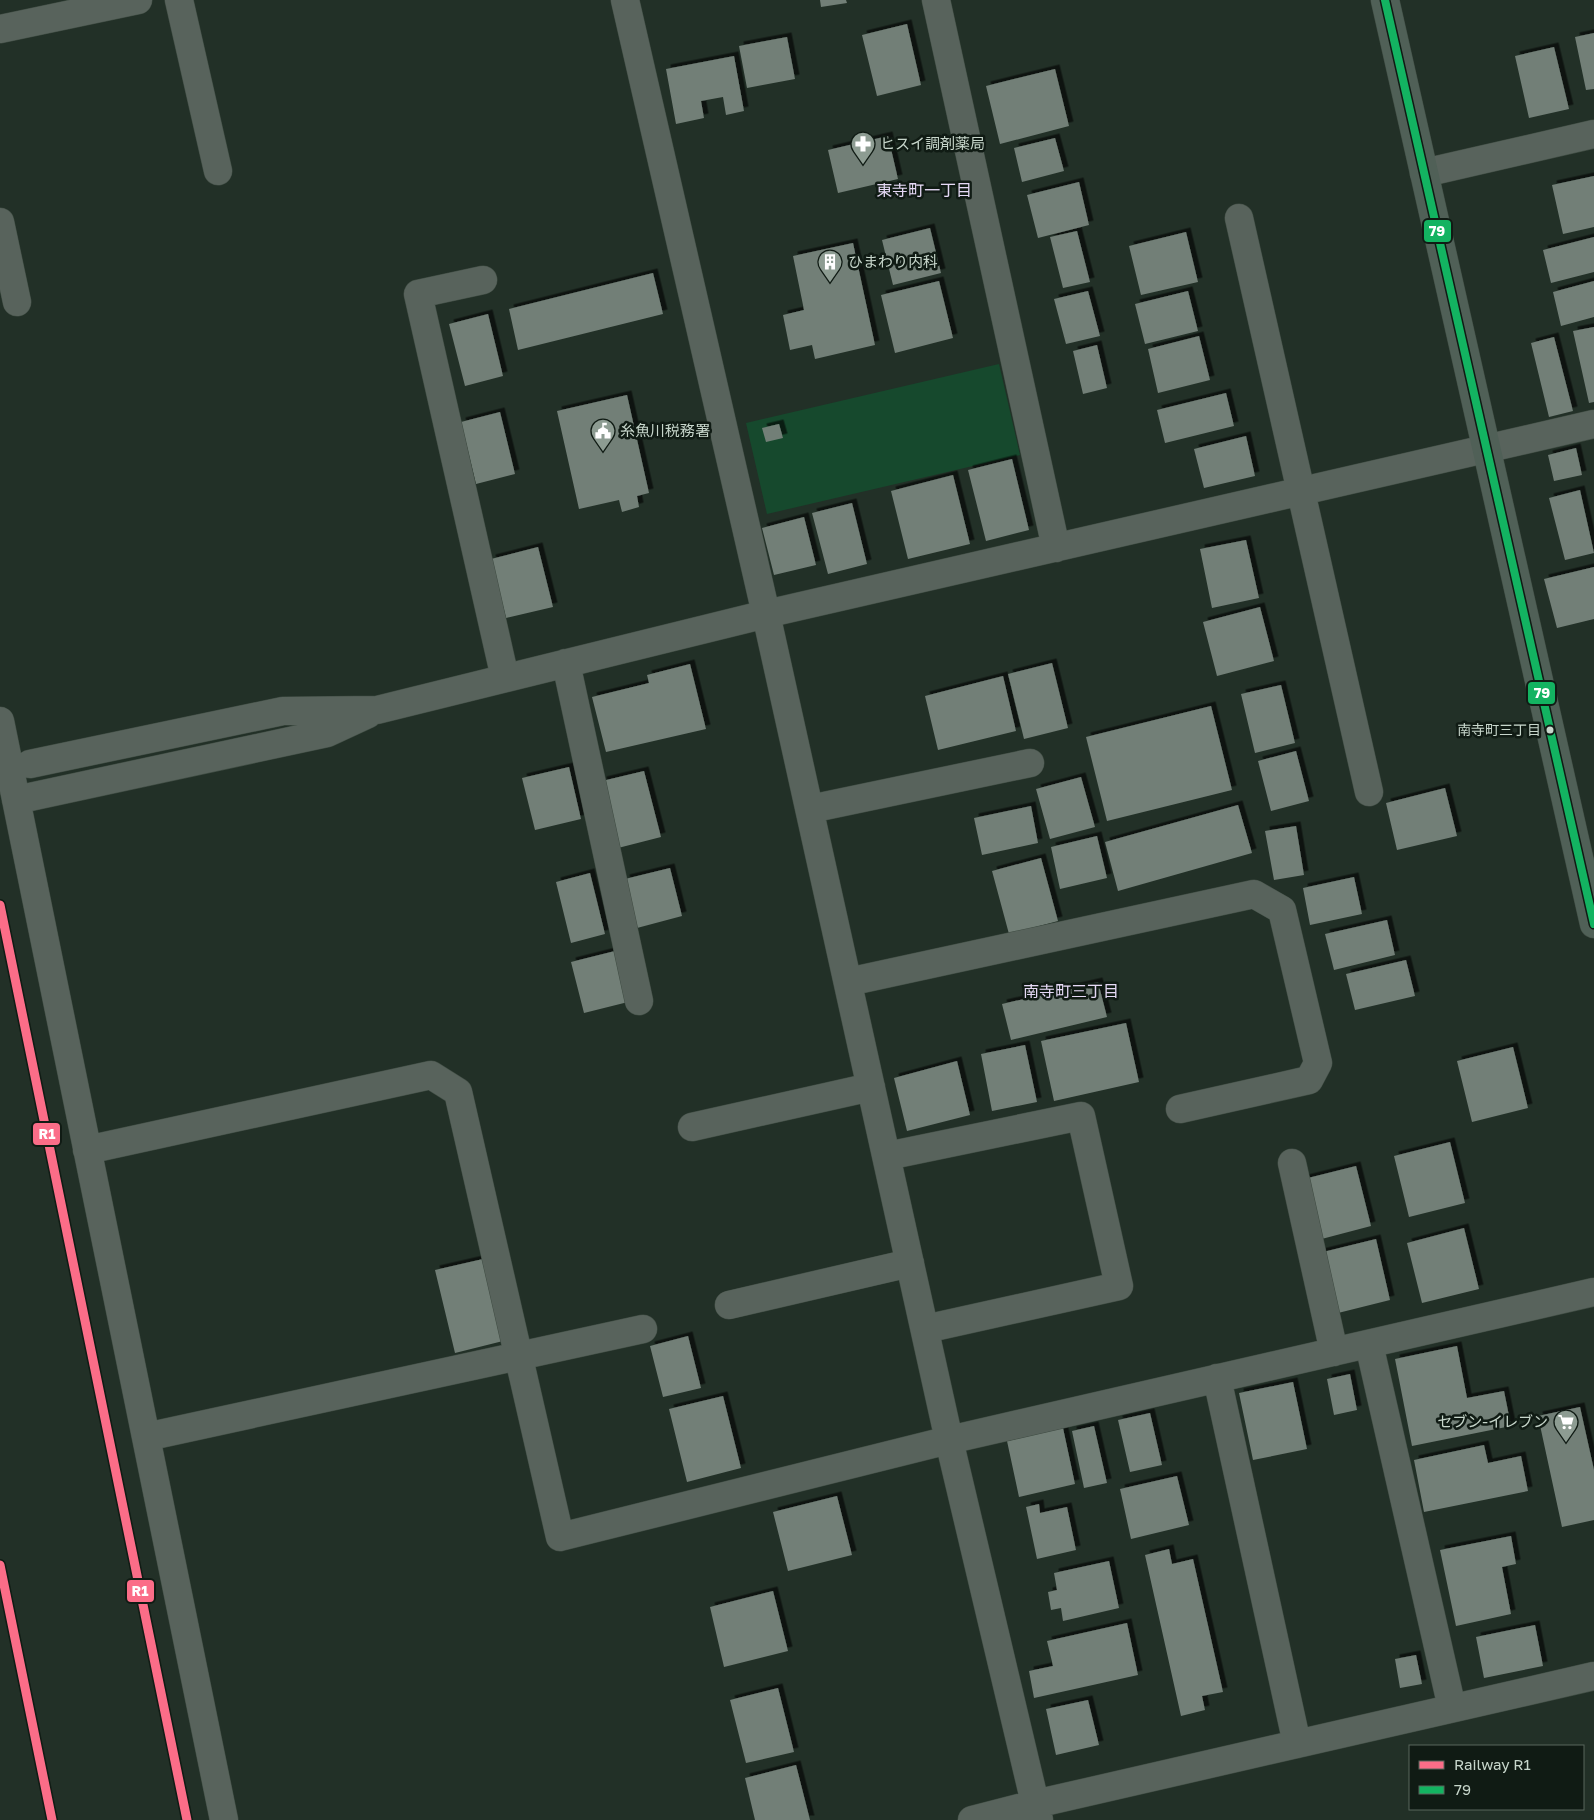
<svg xmlns="http://www.w3.org/2000/svg" width="1594" height="1820" font-family="'Golos Text','Noto Sans JP',sans-serif">
  <style>
    .green { fill: #16492d }
    .building { fill: #727f77; filter: url(#shadow) }
    .lines { fill: none; stroke-linecap: round; stroke-linejoin: round }
    .minor-casing { stroke: #404d44; stroke-width: 29 }
    .major-casing { stroke: #404d44; stroke-width: 29 }
    .minor { stroke: #58635c; stroke-width: 28 }
    .major { stroke: #506057; stroke-width: 28 }
    .bus-1-casing { stroke: #101b14; stroke-width: 11 }
    .bus-1 { stroke: #13b361; stroke-width: 8 }
    .rail-1-casing { stroke: #101b14; stroke-width: 12 }
    .rail-1 { stroke: #fb6d88; stroke-width: 9 }
    .bus-dot { fill: #c7d6cb; stroke: #101b14; stroke-width: 2 }
    .labels { text-anchor: middle; stroke-width: 5; stroke-linejoin: round; paint-order: stroke }
    .bus-label { font-size: 14px; fill: #c7d6cb; stroke: #101b14; text-anchor: end }
    .poi-label { font-size: 15px; fill: #c7d6cb; stroke: #101b14; text-anchor: start }
    .neighbourhood-label { font-size: 16px; fill: #e5d9f5; stroke: #101b14 }
    .line-badge { stroke: #101b14; stroke-width: 2 }
    .badge-label { font-size: 14px; text-anchor: middle; font-weight: bold; fill: #fff }
  </style>
  <defs>
    <filter id="shadow"><feDropShadow dx="4.5" dy="-4.5" stdDeviation="0" flood-color="#0009"/></filter>
  </defs>
  <rect width="100%" height="100%" fill="#223027"/>
  <path class="green" d="M 999,364 L 1020,455 L 767,514 L 746,423 Z"/>
  <path class="building" d="M 820,0 L 846,0 L 847,3 L 821,7 Z
    M 907,24 L 921,85 L 877,96 L 862,35 Z
    M 1594,33 L 1594,89 L 1586,90 L 1575,37 Z
    M 787,37 L 795,79 L 747,88 L 739,46 Z
    M 1554,47 L 1569,109 L 1529,118 L 1515,56 Z
    M 734,56 L 744,111 L 726,115 L 723,97 L 701,101 L 704,118 L 676,124 L 666,69 Z
    M 1055,69 L 1069,126 L 1000,144 L 986,86 Z
    M 888,136 L 898,179 L 838,193 L 828,150 Z
    M 1055,138 L 1064,171 L 1022,182 L 1014,148 Z
    M 1594,176 L 1594,227 L 1563,234 L 1552,185 Z
    M 1079,182 L 1089,225 L 1038,238 L 1027,195 Z
    M 930,228 L 941,273 L 893,285 L 882,240 Z
    M 1077,231 L 1090,282 L 1063,288 L 1050,237 Z
    M 1186,232 L 1198,282 L 1141,295 L 1129,246 Z
    M 1594,237 L 1594,272 L 1551,283 L 1543,250 Z
    M 853,243 L 875,345 L 815,359 L 812,345 L 790,350 L 783,315 L 804,310 L 793,256 Z
    M 653,273 L 663,314 L 518,350 L 509,309 Z
    M 939,281 L 953,338 L 895,353 L 881,295 Z
    M 1594,281 L 1594,317 L 1561,326 L 1553,292 Z
    M 1088,291 L 1100,336 L 1066,344 L 1054,299 Z
    M 1188,291 L 1198,331 L 1145,344 L 1135,304 Z
    M 488,314 L 503,376 L 465,386 L 449,324 Z
    M 1594,327 L 1594,402 L 1589,403 L 1573,331 Z
    M 1199,336 L 1210,380 L 1158,393 L 1148,349 Z
    M 1554,337 L 1573,411 L 1549,417 L 1531,343 Z
    M 1097,345 L 1107,388 L 1083,394 L 1073,351 Z
    M 1226,393 L 1234,426 L 1165,443 L 1157,410 Z
    M 627,395 L 649,493 L 637,496 L 639,507 L 622,512 L 619,500 L 579,509 L 557,411 Z
    M 500,412 L 515,474 L 476,484 L 461,422 Z
    M 779,424 L 783,438 L 766,442 L 762,428 Z
    M 1246,436 L 1255,476 L 1204,488 L 1194,449 Z
    M 1576,448 L 1582,475 L 1554,481 L 1548,455 Z
    M 1012,459 L 1029,530 L 986,541 L 968,470 Z
    M 953,475 L 970,544 L 908,559 L 891,491 Z
    M 1580,490 L 1594,553 L 1565,560 L 1549,498 Z
    M 852,503 L 867,564 L 828,574 L 812,513 Z
    M 804,517 L 816,565 L 774,575 L 762,528 Z
    M 1246,540 L 1259,598 L 1212,608 L 1200,549 Z
    M 538,547 L 553,607 L 506,618 L 491,559 Z
    M 1594,567 L 1594,619 L 1557,628 L 1544,579 Z
    M 1260,607 L 1274,661 L 1217,676 L 1203,622 Z
    M 1052,663 L 1068,728 L 1024,739 L 1008,674 Z
    M 690,664 L 706,729 L 606,752 L 592,697 L 649,683 L 647,675 Z
    M 1003,676 L 1016,731 L 938,750 L 925,696 Z
    M 1281,685 L 1295,743 L 1255,753 L 1241,694 Z
    M 1211,706 L 1232,790 L 1107,821 L 1086,737 Z
    M 1296,751 L 1309,801 L 1271,811 L 1258,761 Z
    M 569,767 L 581,819 L 535,830 L 522,778 Z
    M 644,771 L 661,837 L 618,848 L 602,781 Z
    M 1081,777 L 1095,827 L 1050,839 L 1036,789 Z
    M 1445,788 L 1457,836 L 1397,850 L 1386,803 Z
    M 1238,805 L 1252,853 L 1118,891 L 1105,842 Z
    M 1031,806 L 1038,843 L 982,855 L 974,818 Z
    M 1296,826 L 1304,875 L 1274,880 L 1265,831 Z
    M 1097,836 L 1107,878 L 1060,889 L 1051,847 Z
    M 1041,858 L 1058,921 L 1009,934 L 992,871 Z
    M 670,868 L 682,916 L 637,928 L 625,879 Z
    M 590,873 L 605,934 L 571,943 L 556,882 Z
    M 1354,877 L 1362,914 L 1310,925 L 1303,888 Z
    M 1387,920 L 1395,955 L 1334,970 L 1325,934 Z
    M 615,951 L 628,1002 L 584,1013 L 571,962 Z
    M 1406,960 L 1415,996 L 1355,1010 L 1346,974 Z
    M 1098,982 L 1107,1017 L 1011,1040 L 1002,1004 Z
    M 1126,1023 L 1139,1082 L 1054,1101 L 1041,1041 Z
    M 1025,1045 L 1037,1102 L 992,1111 L 981,1054 Z
    M 1513,1047 L 1528,1108 L 1472,1122 L 1457,1061 Z
    M 957,1061 L 970,1115 L 907,1131 L 894,1078 Z
    M 1450,1142 L 1465,1203 L 1409,1217 L 1394,1156 Z
    M 1356,1166 L 1371,1226 L 1314,1241 L 1300,1180 Z
    M 1464,1228 L 1479,1289 L 1422,1303 L 1407,1243 Z
    M 1376,1239 L 1390,1300 L 1334,1314 L 1319,1253 Z
    M 483,1259 L 503,1341 L 455,1353 L 435,1270 Z
    M 688,1336 L 701,1388 L 663,1397 L 650,1346 Z
    M 1457,1346 L 1467,1398 L 1504,1391 L 1511,1426 L 1412,1446 L 1395,1359 Z
    M 1350,1374 L 1357,1410 L 1334,1415 L 1327,1379 Z
    M 1293,1382 L 1307,1449 L 1253,1460 L 1239,1393 Z
    M 723,1396 L 741,1468 L 687,1482 L 669,1409 Z
    M 1580,1407 L 1594,1470 L 1594,1520 L 1562,1527 L 1538,1416 Z
    M 1150,1413 L 1162,1465 L 1130,1472 L 1118,1420 Z
    M 1094,1426 L 1107,1483 L 1084,1488 L 1072,1431 Z
    M 1063,1428 L 1075,1484 L 1019,1497 L 1007,1441 Z
    M 1484,1445 L 1488,1463 L 1521,1456 L 1528,1491 L 1424,1512 L 1414,1460 Z
    M 1177,1476 L 1189,1525 L 1131,1539 L 1120,1489 Z
    M 837,1496 L 852,1555 L 788,1571 L 773,1512 Z
    M 1039,1504 L 1040,1513 L 1067,1507 L 1076,1550 L 1037,1559 L 1026,1507 Z
    M 1511,1536 L 1516,1564 L 1502,1567 L 1511,1614 L 1456,1626 L 1440,1550 Z
    M 1169,1549 L 1172,1564 L 1193,1559 L 1223,1692 L 1202,1696 L 1205,1710 L 1181,1716 L 1145,1555 Z
    M 1109,1561 L 1119,1608 L 1063,1621 L 1061,1608 L 1051,1610 L 1048,1592 L 1057,1590 L 1054,1573 Z
    M 773,1591 L 788,1651 L 724,1667 L 710,1607 Z
    M 1127,1623 L 1138,1675 L 1034,1698 L 1029,1671 L 1053,1666 L 1047,1641 Z
    M 1535,1625 L 1543,1666 L 1484,1678 L 1476,1637 Z
    M 1416,1655 L 1422,1684 L 1400,1688 L 1395,1659 Z
    M 778,1688 L 794,1752 L 746,1763 L 730,1700 Z
    M 1088,1700 L 1099,1745 L 1056,1755 L 1046,1709 Z
    M 796,1765 L 810,1820 L 755,1820 L 745,1778 Z"/>
  <g class="lines">
    <defs>
      <path id="minor" d="M 179,0 L 218,171
        M 625,0 L 766,614 L 949,1440 L 1039,1820
        M 936,0 L 1056,548
        M 0,29 L 138,0
        M 1424,173 L 1594,134
        M 1239,218 L 1369,792
        M 0,222 L 17,302
        M 483,280 L 418,294 L 505,678
        M 566,663 L 639,1001
        M 0,721 L 224,1820
        M 30,764 L 283,711 L 377,710 L 766,614 L 1594,424
        M 16,800 L 327,733 L 368,714
        M 810,809 L 1030,763
        M 848,982 L 1254,894 L 1282,910 L 1318,1063 L 1309,1080 L 1180,1109
        M 692,1127 L 871,1087
        M 87,1150 L 431,1075 L 458,1092 L 560,1537 L 949,1440 L 1594,1292
        M 887,1156 L 1081,1116 L 1119,1286 L 925,1329
        M 1292,1163 L 1334,1352
        M 729,1305 L 910,1263
        M 1369,1344 L 1452,1708
        M 1217,1378 L 1297,1744
        M 146,1437 L 643,1329
        M 972,1820 L 1035,1804 L 1594,1676"/>
      <path id="major" d="M 1385,0 L 1594,924"/>
    </defs>
    <use href="#minor" class="minor-casing"/>
    <use href="#major" class="major-casing"/>
    <use href="#minor" class="minor"/>
    <use href="#major" class="major"/>
    <defs>
      <path id="bus-1" d="M 1385,0 L 1594,924"/>
    </defs>
    <use href="#bus-1" class="bus-1-casing"/>
    <use href="#bus-1" class="bus-1"/>
    <defs>
      <path id="rail-1" d="M 0,905 L 187,1820
        M 0,1565 L 52,1820"/>
    </defs>
    <use href="#rail-1" class="rail-1-casing"/>
    <use href="#rail-1" class="rail-1"/>
  </g>
  <defs>
    <symbol id="pharmacy-pin" viewBox="-11 -11 22 30"><path d="M0 17L-7.5 6A9.5 9.5 0 1 1 7.5 6Z" fill="#8d9c92" stroke="#101b14"/><path d="M-2-6h4v4h4v4h-4v4h-4v-4h-4v-4h4Z" fill="#fff"/></symbol>
    <symbol id="building-pin" viewBox="-11 -11 22 30"><path d="M0 17L-7.5 6A9.5 9.5 0 1 1 7.5 6Z" fill="#8d9c92" stroke="#101b14"/><path d="M-4-6H4V6H1V3H-1V6H-4ZM-2.5-4.3h1.7v1.8h-1.7ZM.8-4.3h1.7v1.8H.8ZM-2.5-1h1.7V.8h-1.7ZM.8-1h1.7V.8H.8Z" fill="#fff"/></symbol>
    <symbol id="civic-pin" viewBox="-11 -11 22 30"><path d="M0 17L-7.5 6A9.5 9.5 0 1 1 7.5 6Z" fill="#8d9c92" stroke="#101b14"/><path d="M-.6-6.5H3V-4.5H.6V-3L4-1V1h2V6H-6V1h2V-1L-.6-3ZM-1.2 2.5V6h2.4V2.5Z" fill="#fff"/></symbol>
    <symbol id="supermarket-pin" viewBox="-11 -11 22 30"><path d="M0 17L-7.5 6A9.5 9.5 0 1 1 7.5 6Z" fill="#8d9c92" stroke="#101b14"/><path d="M-6-5.5h2.5l.6 2H6L4.5 2H-2.5L-4.4-4H-6ZM-1.5 3.2a1.3 1.3 0 1 0 .1 0ZM3 3.2a1.3 1.3 0 1 0 .1 0Z" fill="#fff"/></symbol>
  </defs>
  <g fill-rule="evenodd">
    <use href="#pharmacy-pin" x="849" y="130" width="28" height="38"/>
    <use href="#building-pin" x="816" y="248" width="28" height="38"/>
    <use href="#civic-pin" x="589" y="417" width="28" height="38"/>
    <use href="#supermarket-pin" x="1552" y="1408" width="28" height="38"/>
  </g>
  <circle class="bus-dot" cx="1550" cy="730" r="4.5"/>
  <g class="labels">
    <g class="bus-label">
      <text x="1541" y="735">南寺町三丁目</text>
    </g>
    <g class="poi-label">
      <text x="880" y="149">ヒスイ調剤薬局</text>
      <text x="848" y="267">ひまわり内科</text>
      <text x="620" y="436">糸魚川税務署</text>
      <text x="1548" y="1427" text-anchor="end">セブン-イレブン</text>
    </g>
    <g class="neighbourhood-label">
      <text x="924" y="196">東寺町一丁目</text>
      <text x="1071" y="997">南寺町三丁目</text>
    </g>
  </g>
  <g class="line-badge">
    <rect x="1423" y="219" width="29" height="24" rx="5" fill="#13b361"/>
    <rect x="1527" y="681" width="29" height="24" rx="5" fill="#13b361"/>
    <rect x="32" y="1122" width="29" height="24" rx="5" fill="#fb6d88"/>
    <rect x="126" y="1579" width="29" height="24" rx="5" fill="#fb6d88"/>
  </g>
  <g class="badge-label">
    <text x="1437" y="236">79</text>
    <text x="1542" y="698">79</text>
    <text x="47" y="1139">R1</text>
    <text x="140" y="1596">R1</text>
  </g>
  <rect x="1409" y="1745" width="175" height="65" fill="#101b14" stroke="#59665d"/>
  <rect x="1419" y="1761" width="25" height="8" fill="#fb6d88" stroke="#59665d"/>
  <text x="1454" y="1770" font-size="15" fill="#c7d6cb">Railway R1</text>
  <rect x="1419" y="1786" width="25" height="8" fill="#13b361" stroke="#59665d"/>
  <text x="1454" y="1795" font-size="15" fill="#c7d6cb">79</text>
</svg>
